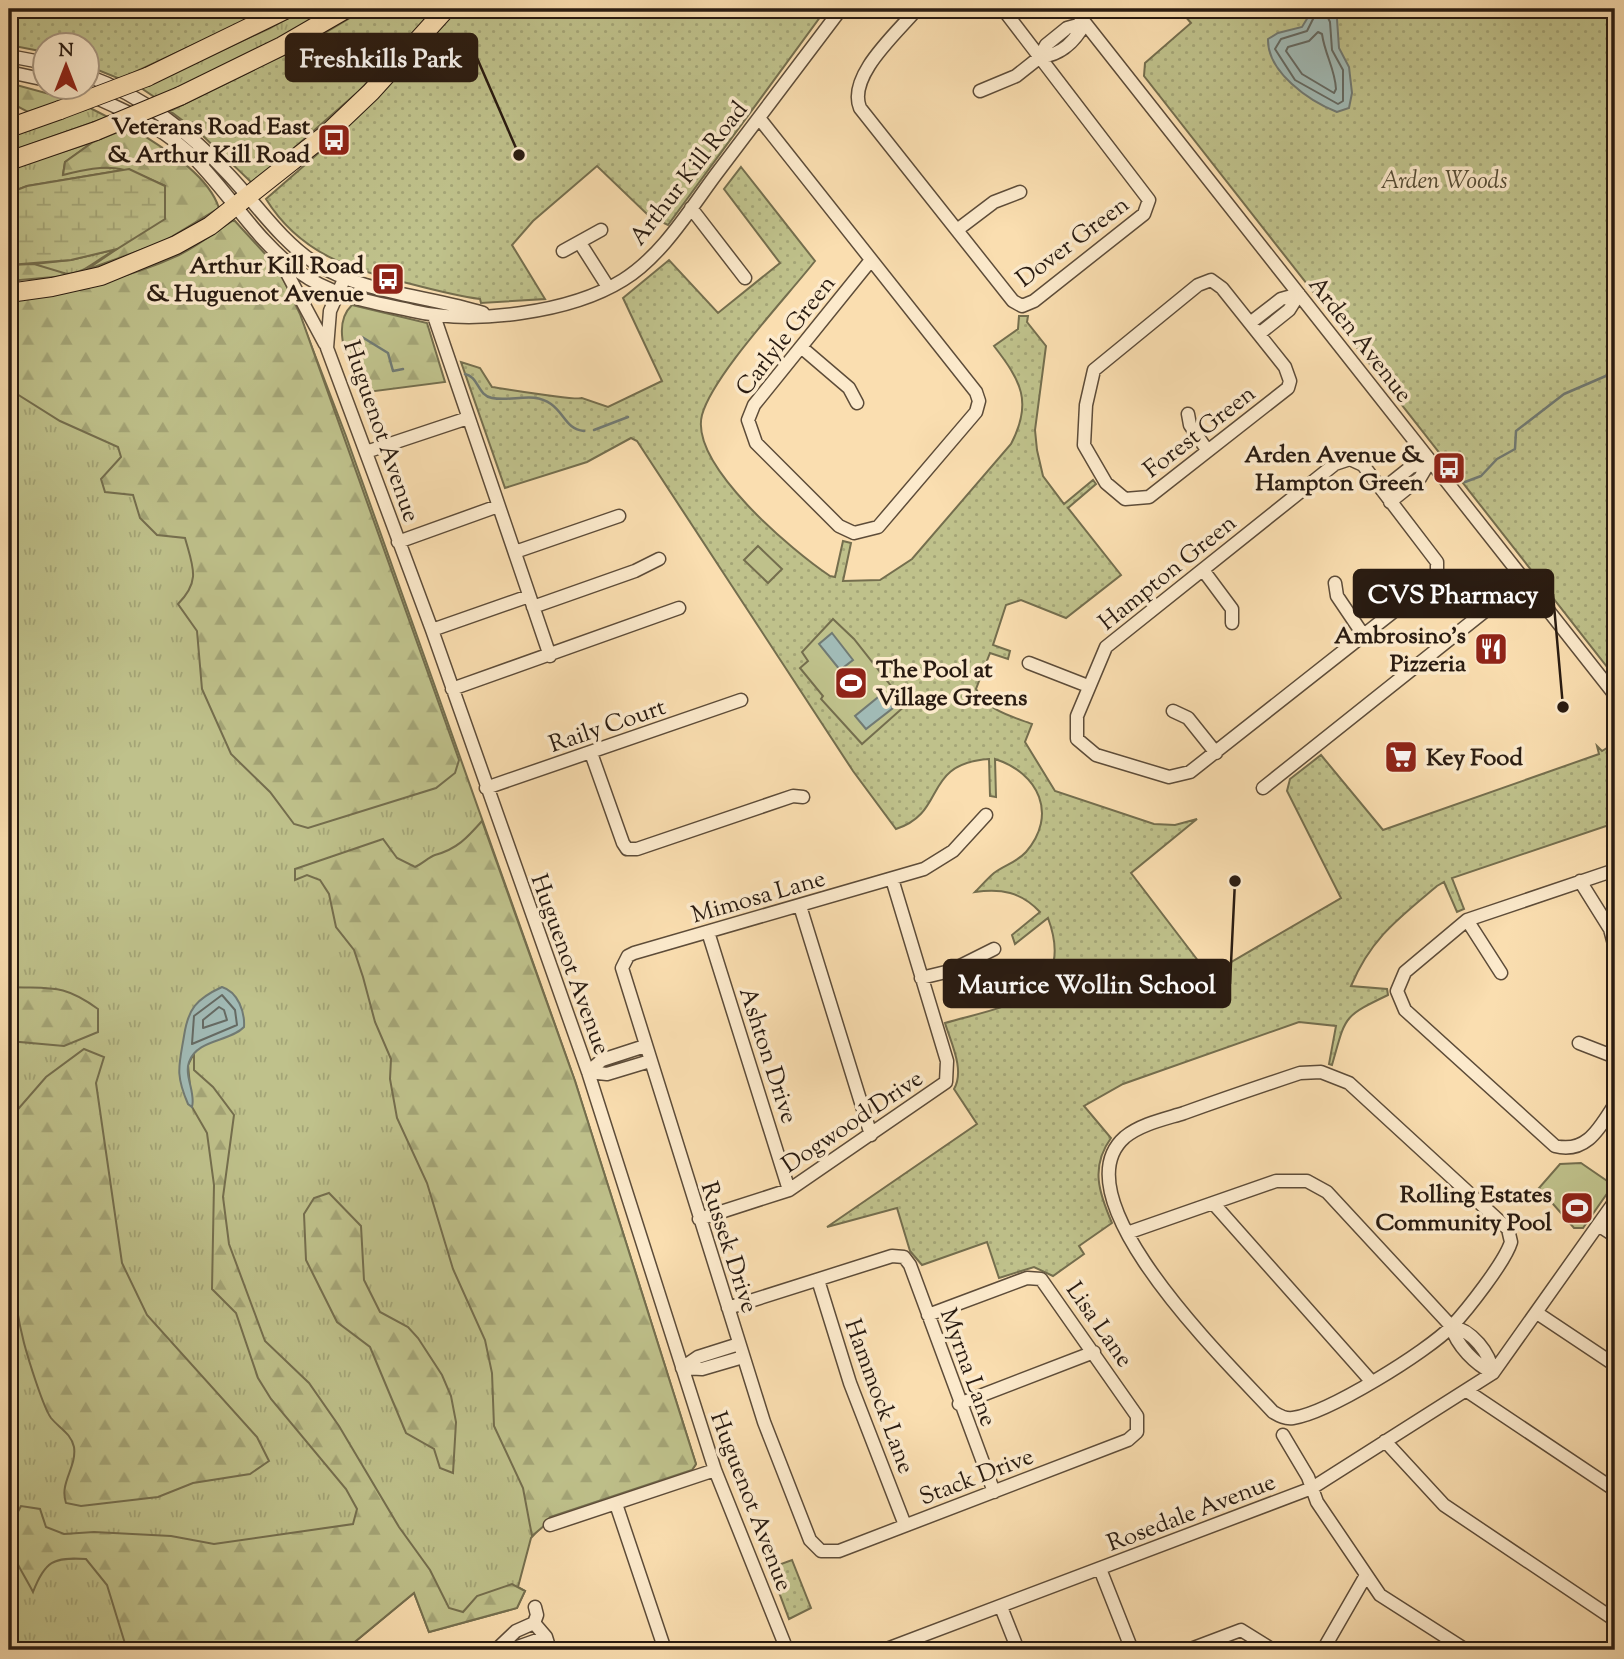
<svg xmlns="http://www.w3.org/2000/svg" width="1624" height="1659" font-family="'Sorts Mill Goudy',serif">
  <style>
    .grass { fill: url(#grass-tufts); stroke: #746e4e; stroke-width: 2 }
    .forest { fill: url(#forest-firs); stroke: #746e4e; stroke-width: 2 }
    .wetland { fill: url(#wetland-marsh); stroke: #746e4e; stroke-width: 2 }
    .park { fill: url(#park-dots); stroke: #746e4e; stroke-width: 2 }
    .pitch { fill: #bfc18b; stroke: #746e4e; stroke-width: 2 }
    .water { fill: #a1bab5; stroke: #717a73; stroke-width: 2 }
    .lines { fill: none; stroke-linecap: round; stroke-linejoin: round }
    .shore { stroke: #656a63; stroke-width: 2 }
    .stream { stroke: #717a73; stroke-width: 2.5 }
    .minor-casing { stroke: #5d4c39; stroke-width: 15 }
    .highway-casing { stroke: #291b11; stroke-width: 20 }
    .minor { stroke: #fceacc; stroke-width: 12 }
    .highway { stroke: #fadeb0; stroke-width: 18 }
    .highway-bridge-casing { stroke: #291b11; stroke-width: 20; stroke-linecap: butt }
    .highway-bridge { stroke: #fadeb0; stroke-width: 18 }
    .labels { text-anchor: middle; stroke-width: 7; stroke-linejoin: round; paint-order: stroke }
    .poi-label { font-size: 24px; font-weight: bold; fill: #291b11; stroke: #fceacc; text-anchor: end }
    .street-label { font-size: 24px; fill: #291b11; stroke: #fceacc }
    .park-label { font-size: 24px; font-style: italic; fill: #564d36; stroke: #fceacc }
    .leader { fill: none; stroke: #291b11; stroke-width: 2.5 }
    .callout-dot { fill: #291b11; stroke: #fceacc; stroke-width: 2.5 }
    .callout { fill: #291b11; stroke: #291b11; stroke-width: 2.5 }
    .callout-label { font-size: 26px; text-anchor: middle; font-weight: bold; fill: #fff }
  </style>
  <defs>
    <pattern id="grass-tufts" width="24" height="20" patternUnits="userSpaceOnUse" patternTransform="scale(1.75)"><rect width="24" height="20" fill="#bfc18b"/><path d="M3 7l-1-3M5 7V3M7 7l1-3M15 17l-1-3M17 17v-4M19 17l1-3" fill="none" stroke="#a4a577"/></pattern>
    <pattern id="forest-firs" width="22" height="20" patternUnits="userSpaceOnUse" patternTransform="scale(1.75)"><rect width="22" height="20" fill="#bfc18b"/><path d="M5 1l3.5 6h-7zM16 11l3.5 6h-7z" fill="#a4a577"/></pattern>
    <pattern id="wetland-marsh" width="20" height="14" patternUnits="userSpaceOnUse" patternTransform="scale(1.75)"><rect width="20" height="14" fill="#bfc18b"/><path d="M1 5h8M5 5V1M11 12h8M15 12V8" fill="none" stroke="#a4a577"/></pattern>
    <pattern id="park-dots" width="8" height="8" patternUnits="userSpaceOnUse" patternTransform="scale(1.75)"><rect width="8" height="8" fill="#bfc18b"/><path d="M2 2h.1M6 6h.1" fill="none" stroke="#a4a577" stroke-width="1.8" stroke-linecap="round"/></pattern>
  </defs>
  <rect width="100%" height="100%" fill="#fadeb0"/>
  <filter id="stains"><feTurbulence type="fractalNoise" baseFrequency=".00286" numOctaves="4"/><feColorMatrix values="0 0 0 0 .2 0 0 0 0 .09 0 0 0 0 .02 0 0 0 .5 -.17"/></filter>
  <radialGradient id="worn" r=".72"><stop offset=".6" stop-color="#630" stop-opacity="0"/><stop offset="1" stop-color="#630" stop-opacity=".3"/></radialGradient>
  <path class="grass" d="M 304,9 L 335,9 L 275,44 L 156,98 L 141,88 L 270,28 Z
    M 90,108 L 108,117 L 9,152 L 9,136 Z
    M 93,142 L 65,162 L 63,174 L 96,167 L 129,169 L 27,186 L 9,193 L 9,169 Z
    M 234,220 L 290,290 L 346,436 L 575,1081 L 696,1464 L 692,1470 L 550,1517 L 531,1538 L 518,1587 L 525,1591 L 517,1608 L 429,1632 L 414,1593 L 345,1650 L 9,1650 L 9,299 C 68,291 125,280 179,255 C 198,246 216,231 234,220 Z
    M 117,249 C 78,270 80,284 34,264 L 71,260 Z"/>
  <path class="forest" d="M 9,83 L 68,99 L 28,112 L 17,106 L 9,108 Z
    M 130,127 C 161,147 207,172 219,208 L 163,242 L 86,270 L 117,249 L 165,186 C 120,165 111,163 63,175 L 65,162 L 93,142 Z
    M 234,220 L 278,268 L 300,314 L 459,760 L 455,773 L 436,788 L 308,828 L 294,824 L 270,792 L 231,754 L 202,689 L 197,631 L 178,604 C 201,581 193,567 185,538 L 157,535 L 140,518 L 133,495 L 105,492 L 101,479 L 121,457 L 118,447 L 60,421 L 9,389 L 9,299 C 68,291 125,280 179,255 C 198,246 216,231 234,220 Z
    M 34,264 L 64,273 L 65,276 L 9,281 L 9,265 Z
    M 352,305 L 427,323 L 445,382 L 360,393 C 351,367 329,327 352,305 Z
    M 482,821 L 575,1081 L 696,1464 L 692,1470 L 550,1517 L 545,1525 L 532,1536 L 523,1488 L 494,1426 L 492,1373 L 485,1340 L 453,1269 L 427,1183 L 397,1118 L 390,1079 L 391,1059 L 375,1022 L 363,977 L 354,950 L 336,927 L 329,894 L 320,880 L 307,875 L 295,880 L 295,869 L 383,839 L 397,858 L 415,867 C 422,864 429,857 435,855 C 457,849 467,838 482,821 Z
    M 9,987 C 51,989 62,983 98,1009 L 98,1032 L 64,1046 L 9,1041 Z
    M 84,1049 L 104,1057 L 96,1083 L 122,1263 L 147,1315 L 257,1437 L 269,1461 L 250,1474 L 193,1483 L 158,1497 L 81,1506 L 66,1503 C 59,1483 77,1467 74,1447 C 71,1433 59,1428 51,1418 C 43,1407 28,1358 24,1343 C 5,1269 9,1191 9,1115 L 13,1115 L 46,1077 Z
    M 194,1053 L 194,1070 L 213,1087 L 234,1115 L 223,1197 L 229,1244 L 265,1341 L 309,1383 L 339,1426 L 399,1527 L 430,1570 L 449,1608 L 463,1612 L 477,1596 L 512,1584 L 525,1591 L 517,1608 L 429,1632 L 414,1593 L 345,1650 L 127,1650 L 107,1585 L 86,1559 C 53,1557 45,1561 33,1592 C 14,1556 0,1544 21,1506 L 40,1509 L 46,1527 L 64,1534 L 94,1532 L 171,1536 L 214,1544 L 353,1524 L 357,1509 L 346,1489 L 271,1399 L 258,1378 L 236,1313 L 212,1289 L 214,1185 L 207,1133 L 192,1107 L 188,1065 Z
    M 329,1193 L 361,1226 L 364,1280 L 380,1312 L 408,1327 L 418,1338 L 442,1375 L 451,1396 L 456,1422 L 453,1473 L 440,1468 L 434,1449 L 406,1433 L 370,1347 L 337,1322 L 306,1260 L 304,1214 L 314,1198 Z"/>
  <path class="wetland" d="M 129,169 L 165,186 L 165,219 L 117,249 L 71,260 L 9,265 L 9,193 L 27,186 Z"/>
  <path class="park" d="M 9,9 L 271,9 L 120,79 L 88,66 L 88,46 L 46,46 L 45,52 L 9,45 Z
    M 365,9 L 437,9 L 359,91 L 253,184 L 202,135 L 170,111 L 306,44 Z
    M 451,9 L 826,9 L 668,225 L 649,216 L 597,166 L 533,221 L 512,245 L 545,299 L 481,303 L 480,299 C 457,296 434,290 411,284 C 352,270 300,254 266,199 L 337,137 L 336,133 Z
    M 1179,9 L 1615,9 L 1615,677 L 1144,76 L 1145,63 L 1191,23 Z
    M 741,167 L 815,261 C 786,298 713,375 702,415 C 689,465 794,552 830,576 L 835,577 L 843,541 L 851,543 L 843,581 L 880,580 L 912,559 L 1011,444 C 1033,402 1021,381 994,346 L 1018,329 L 1019,316 L 1028,316 L 1027,322 L 1046,346 L 1035,430 L 1037,450 L 1043,476 L 1064,504 L 1093,480 L 1096,484 L 1068,508 L 1121,575 L 1066,618 L 1021,600 L 1006,605 L 993,645 L 1010,651 L 1008,659 L 990,653 L 976,689 C 987,711 1011,716 1032,724 L 1025,742 L 1055,791 L 1154,824 L 1175,825 L 1197,819 L 1131,873 L 1209,975 L 1341,898 L 1287,791 L 1290,779 L 1321,755 L 1383,830 L 1599,754 L 1597,746 L 1602,751 L 1615,743 L 1615,823 L 1452,878 L 1464,909 L 1457,912 L 1444,882 L 1437,886 C 1399,918 1371,938 1351,986 L 1387,989 L 1388,995 C 1342,1017 1346,1016 1332,1065 L 1329,1064 L 1336,1026 L 1299,1022 L 1123,1084 L 1084,1106 L 1111,1138 C 1090,1167 1099,1193 1112,1223 L 1079,1246 L 1084,1254 L 1053,1276 L 1034,1267 L 999,1278 L 987,1242 L 922,1265 L 910,1251 L 897,1208 L 827,1227 L 977,1124 L 954,1089 C 965,1070 951,1043 945,1023 C 1003,1006 1078,999 1048,918 L 1015,944 L 1012,935 L 1040,912 C 1021,892 1001,888 975,892 C 981,886 987,879 994,873 C 1005,865 1017,862 1026,852 C 1058,815 1039,773 995,759 L 996,797 L 990,796 L 989,759 C 921,764 948,812 896,829 L 853,771 L 637,441 L 631,438 L 587,462 L 505,488 L 461,362 L 480,368 L 492,387 C 507,389 576,401 582,398 L 608,407 L 662,381 L 623,298 L 669,260 L 718,313 L 780,263 L 724,189 Z
    M 792,1560 L 811,1608 L 789,1619 L 770,1568 Z"/>
  <path class="pitch" d="M 758,546 L 782,569 L 768,583 L 744,560 Z
    M 833,619 L 854,639 L 906,705 L 862,744 L 821,699 L 823,696 L 800,668 L 808,661 L 802,652 Z
    M 1581,1163 L 1613,1185 L 1583,1228 L 1574,1228 L 1539,1188 L 1560,1164 Z"/>
  <path class="water" d="M 1313,9 L 1330,9 L 1337,19 L 1339,48 L 1349,67 L 1352,93 L 1349,108 L 1337,112 C 1309,101 1267,72 1268,39 L 1278,33 L 1302,27 Z
    M 832,633 L 853,660 L 840,670 L 819,644 Z
    M 882,694 L 893,708 L 866,729 L 855,716 Z
    M 222,987 C 238,992 245,1012 244,1027 C 230,1042 197,1039 189,1062 C 184,1076 196,1093 192,1107 L 188,1104 C 175,1074 179,1066 184,1036 C 188,1009 196,999 222,987 Z"/>
  <g class="lines">
    <path class="shore" d="M 1318,9 L 1307,31 L 1281,39 L 1275,49 L 1295,80 L 1338,104 L 1343,101 L 1343,70 L 1332,50 L 1330,22 L 1324,9
      M 1318,32 L 1322,34 C 1325,55 1335,69 1336,89 L 1334,93 L 1302,74 L 1286,51 L 1288,47 L 1309,41 Z
      M 222,995 L 235,1010 L 237,1025 L 192,1044 L 194,1016 Z
      M 219,1007 L 224,1010 L 227,1020 L 203,1028 L 203,1020 Z"/>
    <path class="stream" d="M 362,337 L 388,353 L 393,371 L 403,369
      M 465,374 C 479,377 477,395 492,398 C 513,402 533,391 551,404 C 565,414 566,429 584,431
      M 594,430 L 628,417
      M 1465,482 L 1481,476 L 1497,459 L 1515,449 L 1516,431 L 1564,394 L 1615,372"/>
    <defs>
      <path id="minor" d="M 917,9 C 897,33 847,76 860,108 L 1013,301 L 1022,306 L 1034,301 L 1144,214 L 1149,200 L 1003,9
        M 1074,9 L 1615,695
        M 9,56 L 46,63
        M 1040,57 C 1062,55 1075,41 1085,23
        M 9,72 L 46,80
        M 88,76 C 141,95 192,134 230,176 C 257,205 282,242 315,263 C 361,293 431,296 483,313
        M 73,88 C 113,105 155,122 188,152 C 227,189 255,240 299,272 C 333,297 373,302 413,311 C 473,325 570,313 623,280 C 662,256 690,209 717,173 C 758,119 799,64 841,9
        M 980,91 L 1016,76 L 1040,57 L 1046,45 L 1067,28 L 1085,23
        M 759,118 L 976,392 L 979,401 L 976,412 L 878,527 L 854,533 L 839,526 L 756,443 L 748,420 L 754,405 L 871,260
        M 691,208 L 745,278
        M 957,230 L 994,202 L 1020,192
        M 580,243 L 608,287
        M 563,251 L 601,230
        M 281,262 L 325,344
        M 345,277 L 330,311 L 327,348 L 432,630 L 588,1072 L 715,1470 L 787,1650
        M 1211,280 L 1222,288 L 1285,367 L 1290,381 L 1288,388 L 1149,497 L 1125,499 L 1106,483 L 1084,445 L 1086,405 L 1094,370 L 1198,285 Z
        M 434,316 L 550,656
        M 1250,323 L 1281,299 L 1299,294
        M 1259,334 L 1289,310 L 1299,294
        M 801,347 L 849,388 L 857,403
        M 1188,414 L 1190,425 L 1207,450
        M 366,452 L 468,418
        M 1350,459 L 1363,465 L 1437,562 L 1437,575 L 1431,582 L 1190,772 L 1169,777 L 1096,755 L 1077,739 L 1077,716 L 1106,647 L 1335,464 Z
        M 1382,490 L 1411,467 L 1430,461
        M 1390,502 L 1420,478 L 1430,461
        M 398,542 L 498,506
        M 515,552 L 619,516
        M 1203,570 L 1232,609 L 1232,623
        M 1335,583 L 1337,596 L 1364,636
        M 533,607 L 635,571 L 659,559
        M 432,630 L 529,596
        M 1029,663 L 1088,686
        M 452,689 L 679,608
        M 1173,711 L 1188,718 L 1216,753
        M 591,753 L 623,843 L 627,849 L 637,849 L 793,796 L 803,797
        M 486,788 L 741,700
        M 1263,788 L 1524,580
        M 1615,870 L 1467,920 L 1405,972 L 1397,991 L 1405,1010 L 1555,1146 C 1587,1154 1600,1127 1615,1104
        M 1580,881 L 1610,929 L 1614,944
        M 800,906 L 871,1135
        M 1467,920 L 1501,973
        M 708,932 L 789,1190
        M 921,978 L 950,971 L 994,949
        M 1579,1043 L 1615,1057
        M 588,1072 L 602,1060 L 645,1046
        M 588,1072 L 607,1074 L 650,1061
        M 1321,1072 L 1349,1083 L 1508,1229 L 1511,1242 C 1505,1262 1467,1310 1452,1326 C 1427,1352 1328,1413 1293,1418 C 1285,1419 1280,1416 1273,1412 C 1232,1367 1055,1198 1125,1137 C 1141,1124 1165,1119 1184,1113 C 1223,1099 1261,1086 1300,1073 Z
        M 1213,1203 L 1371,1381
        M 699,1219 L 789,1190 L 946,1082 L 947,1061 L 892,879
        M 1598,1225 L 1615,1236
        M 1127,1233 L 1276,1181 L 1307,1181 L 1327,1192 L 1451,1326 C 1457,1346 1475,1364 1493,1373
        M 818,1280 L 850,1383 L 905,1525
        M 728,1308 L 892,1256 L 904,1257 L 910,1265 L 994,1492
        M 1537,1313 L 1615,1365
        M 928,1315 L 1027,1278 L 1041,1279 L 1137,1416 L 1137,1432 L 1128,1440 L 839,1551 L 821,1551 L 810,1540 L 764,1422 L 622,968 L 628,956 L 634,953 L 924,869 L 953,851 L 986,815
        M 1451,1326 C 1472,1330 1490,1353 1493,1373
        M 682,1368 L 702,1369 L 743,1357
        M 682,1368 L 698,1357 L 739,1344
        M 1467,1391 L 1615,1490
        M 959,1404 L 1094,1352
        M 1283,1435 L 1308,1477 L 1317,1502 L 1380,1595 L 1466,1650
        M 1385,1441 L 1444,1505 L 1615,1620
        M 616,1504 L 665,1650
        M 550,1525 L 715,1470
        M 1100,1569 L 1132,1650
        M 535,1607 L 537,1615 L 534,1623 L 546,1637 L 550,1650
        M 1001,1607 L 1018,1650
        M 496,1650 L 512,1649 L 546,1637
        M 496,1650 L 516,1631 L 534,1623
        M 884,1650 L 1312,1488 L 1493,1373 L 1615,1201
        M 1188,1650 L 1241,1630 L 1273,1650
        M 1323,1650 L 1365,1577"/>
      <path id="highway" d="M 147,77 L 287,9
        M 180,96 L 282,46 L 346,9
        M 9,128 L 60,110
        M 9,161 L 96,131
        M 9,293 L 52,287 L 101,276 L 176,245 L 210,226 L 329,132 L 371,92 L 446,9"/>
    </defs>
    <use href="#minor" class="minor-casing"/>
    <use href="#highway" class="highway-casing"/>
    <use href="#minor" class="minor"/>
    <use href="#highway" class="highway"/>
    <defs>
      <path id="highway-bridge" d="M 60,110 L 147,77
        M 96,131 L 180,96"/>
    </defs>
    <use href="#highway-bridge" class="highway-bridge-casing"/>
    <use href="#highway-bridge" class="highway-bridge"/>
  </g>
  <defs>
    <symbol id="bus-square" viewBox="-11 -11 22 22"><rect x="-9" y="-9" width="18" height="18" rx="4" fill="#8f2418" stroke="#fceacc"/><path d="M-5-6H5V4H4V6H2V4H-2V6H-4V4H-5ZM-3.5-4V0h7V-4ZM-3.5 1.2v1.5H-2V1.2ZM2 1.2v1.5H3.5V1.2Z" fill="#fff"/></symbol>
    <symbol id="restaurant-square" viewBox="-11 -11 22 22"><rect x="-9" y="-9" width="18" height="18" rx="4" fill="#8f2418" stroke="#fceacc"/><path d="M-5-6h1v4h1v-4h1v4h1v-4h1v5L-1.5 .5V6h-2V.5L-5-1ZM5-6V6H3V1.5H1.5Q1.5-4 5-6Z" fill="#fff"/></symbol>
    <symbol id="stadium-square" viewBox="-11 -11 22 22"><rect x="-9" y="-9" width="18" height="18" rx="4" fill="#8f2418" stroke="#fceacc"/><path d="M0-5a6.5 5 0 1 0 0 10a6.5 5 0 1 0 0-10ZM-3.5-1.8h7v3.6h-7Z" fill="#fff"/></symbol>
    <symbol id="supermarket-square" viewBox="-11 -11 22 22"><rect x="-9" y="-9" width="18" height="18" rx="4" fill="#8f2418" stroke="#fceacc"/><path d="M-6-5.5h2.5l.6 2H6L4.5 2H-2.5L-4.4-4H-6ZM-1.5 3.2a1.3 1.3 0 1 0 .1 0ZM3 3.2a1.3 1.3 0 1 0 .1 0Z" fill="#fff"/></symbol>
  </defs>
  <g fill-rule="evenodd">
    <use href="#bus-square" x="315" y="121" width="38" height="38"/>
    <use href="#bus-square" x="369" y="260" width="38" height="38"/>
    <use href="#bus-square" x="1430" y="449" width="38" height="38"/>
    <use href="#restaurant-square" x="1472" y="630" width="38" height="38"/>
    <use href="#stadium-square" x="832" y="664" width="38" height="38"/>
    <use href="#supermarket-square" x="1382" y="738" width="38" height="38"/>
    <use href="#stadium-square" x="1558" y="1189" width="38" height="38"/>
  </g>
  <g class="labels">
    <g class="poi-label">
      <text x="310" y="134">Veterans Road East<tspan x="310" dy="28">&amp; Arthur Kill Road</tspan></text>
      <text x="364" y="273">Arthur Kill Road<tspan x="364" dy="28">&amp; Huguenot Avenue</tspan></text>
      <text x="1424" y="462">Arden Avenue &amp;<tspan x="1424" dy="28">Hampton Green</tspan></text>
      <text x="1466" y="643">Ambrosino's<tspan x="1466" dy="28">Pizzeria</tspan></text>
      <text x="876" y="677" text-anchor="start">The Pool at<tspan x="876" dy="28">Village Greens</tspan></text>
      <text x="1426" y="765" text-anchor="start">Key Food</text>
      <text x="1552" y="1202">Rolling Estates<tspan x="1552" dy="28">Community Pool</tspan></text>
    </g>
    <g class="street-label">
      <text transform="translate(688 173) rotate(-52)" y="8">Arthur Kill Road</text>
      <text transform="translate(1072 241) rotate(-37)" y="8">Dover Green</text>
      <text transform="translate(785 335) rotate(-52)" y="8">Carlyle Green</text>
      <text transform="translate(1361 339) rotate(52)" y="8">Arden Avenue</text>
      <text transform="translate(382 431) rotate(71)" y="8">Huguenot Avenue</text>
      <text transform="translate(1199 431) rotate(-38)" y="8">Forest Green</text>
      <text transform="translate(1167 572) rotate(-39)" y="8">Hampton Green</text>
      <text transform="translate(607 725) rotate(-19)" y="8">Raily Court</text>
      <text transform="translate(758 896) rotate(-16)" y="8">Mimosa Lane</text>
      <text transform="translate(571 964) rotate(70)" y="8">Huguenot Avenue</text>
      <text transform="translate(769 1055) rotate(72)" y="8">Ashton Drive</text>
      <text transform="translate(852 1121) rotate(-34)" y="8">Dogwood Drive</text>
      <text transform="translate(730 1247) rotate(72)" y="8">Russek Drive</text>
      <text transform="translate(1100 1324) rotate(55)" y="8">Lisa Lane</text>
      <text transform="translate(969 1367) rotate(70)" y="8">Myrna Lane</text>
      <text transform="translate(880 1396) rotate(70)" y="8">Hammock Lane</text>
      <text transform="translate(976 1476) rotate(-21)" y="8">Stack Drive</text>
      <text transform="translate(752 1501) rotate(69)" y="8">Huguenot Avenue</text>
      <text transform="translate(1191 1512) rotate(-21)" y="8">Rosedale Avenue</text>
    </g>
    <g class="park-label">
      <text x="1444" y="188">Arden Woods</text>
    </g>
  </g>
  <path class="leader" d="M519 155L477 58M1563 707L1553 594M1235 881L1230 984"/>
  <g class="callout-dot">
    <circle cx="519" cy="155" r="7"/>
    <circle cx="1563" cy="707" r="7"/>
    <circle cx="1235" cy="881" r="7"/>
  </g>
  <g class="callout">
    <rect x="286" y="34" width="191" height="47" rx="7"/>
    <rect x="1354" y="570" width="199" height="47" rx="7"/>
    <rect x="944" y="960" width="286" height="47" rx="7"/>
  </g>
  <g class="callout-label">
    <text x="381" y="67">Freshkills Park</text>
    <text x="1453" y="603">CVS Pharmacy</text>
    <text x="1087" y="993">Maurice Wollin School</text>
  </g>
  <rect width="1624" height="1659" fill="none" stroke="#fadeb0" stroke-width="35"/>
  <rect x="10" y="10" width="1603" height="1638" fill="none" stroke="#291b11" stroke-width="3.5"/>
  <rect x="18" y="18" width="1589" height="1624" fill="none" stroke="#291b11" stroke-width="2"/>
  <g transform="translate(66 66)"><circle r="33" fill="#fceacc" stroke="#a89781" stroke-width="2"/>
  <path d="M0-5L12 26L0 18L-12 26Z" fill="#8f2418"/>
  <text y="-10" font-size="19" font-weight="bold" text-anchor="middle" fill="#291b11">N</text>
  </g>
  <rect width="100%" height="100%" filter="url(#stains)"/>
  <rect width="100%" height="100%" fill="url(#worn)"/>
</svg>
